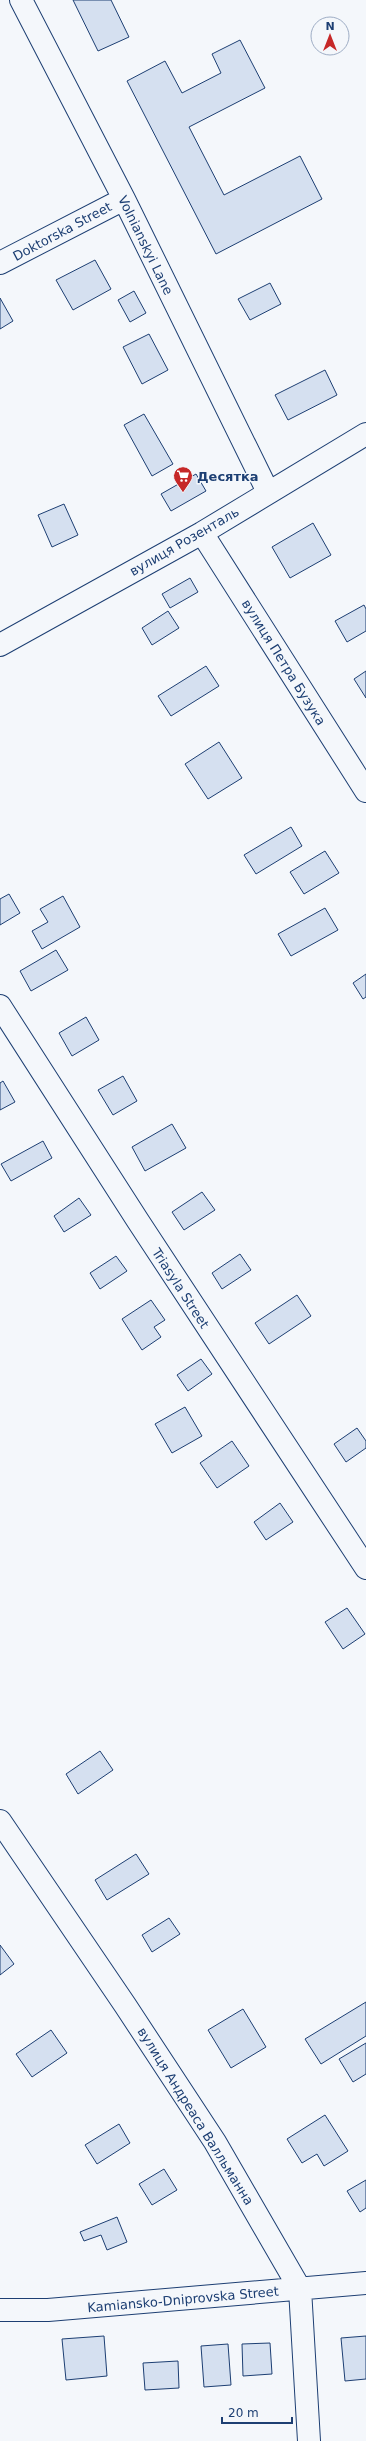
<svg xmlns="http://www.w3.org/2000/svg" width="366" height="2441" font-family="'DejaVu Sans',sans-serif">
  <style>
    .building { fill: #d5e0f0; stroke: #1d3f73 }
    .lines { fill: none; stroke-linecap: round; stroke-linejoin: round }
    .minor-casing { stroke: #1d3f73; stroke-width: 24 }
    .minor { stroke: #f4f7fb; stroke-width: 22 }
    .labels { text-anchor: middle; stroke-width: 3; stroke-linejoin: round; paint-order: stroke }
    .street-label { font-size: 13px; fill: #1d3f73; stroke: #f4f7fb }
    .poi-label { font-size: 13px; font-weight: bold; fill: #1d3f73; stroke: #f4f7fb; text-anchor: start }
  </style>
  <rect width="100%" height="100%" fill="#f4f7fb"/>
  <path class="building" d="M 73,0 L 111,0 L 129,37 L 98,51 Z
    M 240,40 L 265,88 L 189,127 L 224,195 L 300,156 L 322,199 L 216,254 L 127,81 L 165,61 L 182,93 L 221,73 L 212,54 Z
    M 95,260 L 111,289 L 73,310 L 56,280 Z
    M 270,283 L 281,304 L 250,320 L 238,299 Z
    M 134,291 L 146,313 L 130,322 L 118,300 Z
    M 0,298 L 13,321 L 0,329 Z
    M 149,334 L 168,370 L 142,384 L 123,347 Z
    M 325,370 L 337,395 L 288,420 L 275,395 Z
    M 144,414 L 173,464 L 152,476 L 124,425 Z
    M 196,474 L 206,491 L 171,511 L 161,494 Z
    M 64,504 L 78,535 L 52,547 L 38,515 Z
    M 313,523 L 331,555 L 290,578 L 272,547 Z
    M 190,578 L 198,592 L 170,608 L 162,594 Z
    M 364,605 L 366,609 L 366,631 L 347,642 L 335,621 Z
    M 168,611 L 179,628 L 152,645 L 142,628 Z
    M 206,666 L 219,686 L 171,716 L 158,696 Z
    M 366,671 L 366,698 L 354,679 Z
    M 219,742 L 242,778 L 208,799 L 185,764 Z
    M 291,827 L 302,846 L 256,874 L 244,855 Z
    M 325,851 L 339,873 L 304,894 L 290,872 Z
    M 9,894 L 20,913 L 0,925 L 0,899 Z
    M 63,896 L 80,927 L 42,949 L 32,931 L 48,922 L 40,909 Z
    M 325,908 L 338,930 L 291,956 L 278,934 Z
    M 56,950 L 68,970 L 31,991 L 20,971 Z
    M 366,974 L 366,997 L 363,999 L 353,983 Z
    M 86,1017 L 99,1040 L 72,1056 L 59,1033 Z
    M 123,1076 L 137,1101 L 113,1115 L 98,1090 Z
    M 3,1081 L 15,1102 L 0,1110 L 0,1083 Z
    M 172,1124 L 186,1148 L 145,1171 L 132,1147 Z
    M 43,1141 L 52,1158 L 11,1181 L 1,1164 Z
    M 202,1192 L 215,1210 L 184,1230 L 172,1212 Z
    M 79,1198 L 91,1215 L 64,1232 L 54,1216 Z
    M 240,1254 L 251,1270 L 222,1289 L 212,1273 Z
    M 116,1256 L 127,1271 L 100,1289 L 90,1273 Z
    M 297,1295 L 311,1316 L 269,1344 L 255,1323 Z
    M 151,1300 L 165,1320 L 154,1327 L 161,1337 L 142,1350 L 122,1319 Z
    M 201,1359 L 212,1374 L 188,1391 L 177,1375 Z
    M 185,1407 L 202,1436 L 172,1453 L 155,1424 Z
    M 357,1428 L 366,1441 L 366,1448 L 346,1462 L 334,1444 Z
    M 232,1441 L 249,1466 L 217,1488 L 200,1463 Z
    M 280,1503 L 293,1522 L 266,1540 L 254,1522 Z
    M 347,1608 L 365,1634 L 343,1649 L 325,1622 Z
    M 100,1751 L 113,1770 L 78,1794 L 66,1774 Z
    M 136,1854 L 149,1874 L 107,1900 L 95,1880 Z
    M 169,1918 L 180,1934 L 152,1952 L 142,1935 Z
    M 0,1945 L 14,1964 L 0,1975 Z
    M 366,2002 L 366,2036 L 321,2064 L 305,2039 Z
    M 243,2009 L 266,2047 L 231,2068 L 208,2030 Z
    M 51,2030 L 67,2053 L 32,2077 L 16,2054 Z
    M 366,2043 L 366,2074 L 353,2082 L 339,2059 Z
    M 325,2115 L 348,2151 L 324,2166 L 317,2154 L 302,2163 L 287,2139 Z
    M 119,2124 L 130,2143 L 97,2164 L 85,2145 Z
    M 164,2169 L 177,2190 L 152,2205 L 139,2184 Z
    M 366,2180 L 366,2208 L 360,2212 L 347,2191 Z
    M 117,2217 L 127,2242 L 107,2250 L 101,2235 L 84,2241 L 80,2232 Z
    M 104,2336 L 107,2376 L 66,2380 L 62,2339 Z
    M 366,2336 L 366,2379 L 345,2381 L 341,2338 Z
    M 270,2343 L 272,2374 L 243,2376 L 242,2344 Z
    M 228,2344 L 231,2385 L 204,2387 L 201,2346 Z
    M 178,2361 L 179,2388 L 145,2390 L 143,2363 Z"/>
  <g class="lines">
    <defs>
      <path id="minor" d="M 21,0 L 124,199 L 268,492
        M 0,263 L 124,199
        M 202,533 L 366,791
        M 0,645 L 202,533 L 366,434
        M 0,1006 L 138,1221 L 366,1568
        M 0,1821 L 125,2005 L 215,2142 L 300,2289 L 309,2441
        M 0,2310 L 48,2310 L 366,2283"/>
    </defs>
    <use href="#minor" class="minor-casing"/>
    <use href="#minor" class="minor"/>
  </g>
  <defs>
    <symbol id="supermarket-pin" viewBox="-11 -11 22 30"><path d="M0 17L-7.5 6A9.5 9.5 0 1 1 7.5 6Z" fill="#c62828" stroke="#f4f7fb"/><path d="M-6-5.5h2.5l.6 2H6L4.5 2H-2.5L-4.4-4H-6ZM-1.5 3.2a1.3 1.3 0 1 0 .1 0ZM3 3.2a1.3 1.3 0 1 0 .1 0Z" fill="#fff"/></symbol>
  </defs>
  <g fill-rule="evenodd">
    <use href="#supermarket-pin" x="172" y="465" width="22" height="30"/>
  </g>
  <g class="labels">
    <g class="street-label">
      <text transform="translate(62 231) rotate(-28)" y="5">Doktorska Street</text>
      <text transform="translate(146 245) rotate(64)" y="5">Volnianskyi Lane</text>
      <text transform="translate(184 541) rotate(-30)" y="5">вулиця Розенталь</text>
      <text transform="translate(284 662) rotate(58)" y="5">вулиця Петра Бузука</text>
      <text transform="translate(181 1288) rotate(57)" y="5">Triasyla Street</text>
      <text transform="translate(196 2116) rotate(58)" y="5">вулиця Андреаса Валльманна</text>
      <text transform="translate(183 2299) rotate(-5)" y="5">Kamiansko-Dniprovska Street</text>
    </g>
    <g class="poi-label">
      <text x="197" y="481">Десятка</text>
    </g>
  </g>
  <g transform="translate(330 36)"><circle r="19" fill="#f4f7fb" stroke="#9eadc5"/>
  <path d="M0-3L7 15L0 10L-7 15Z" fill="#c62828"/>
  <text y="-6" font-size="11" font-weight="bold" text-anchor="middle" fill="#1d3f73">N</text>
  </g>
  <path d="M222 2417v6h70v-6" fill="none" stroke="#1d3f73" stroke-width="2"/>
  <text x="228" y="2417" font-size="12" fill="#1d3f73" stroke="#f4f7fb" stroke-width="3" paint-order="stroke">20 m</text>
</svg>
